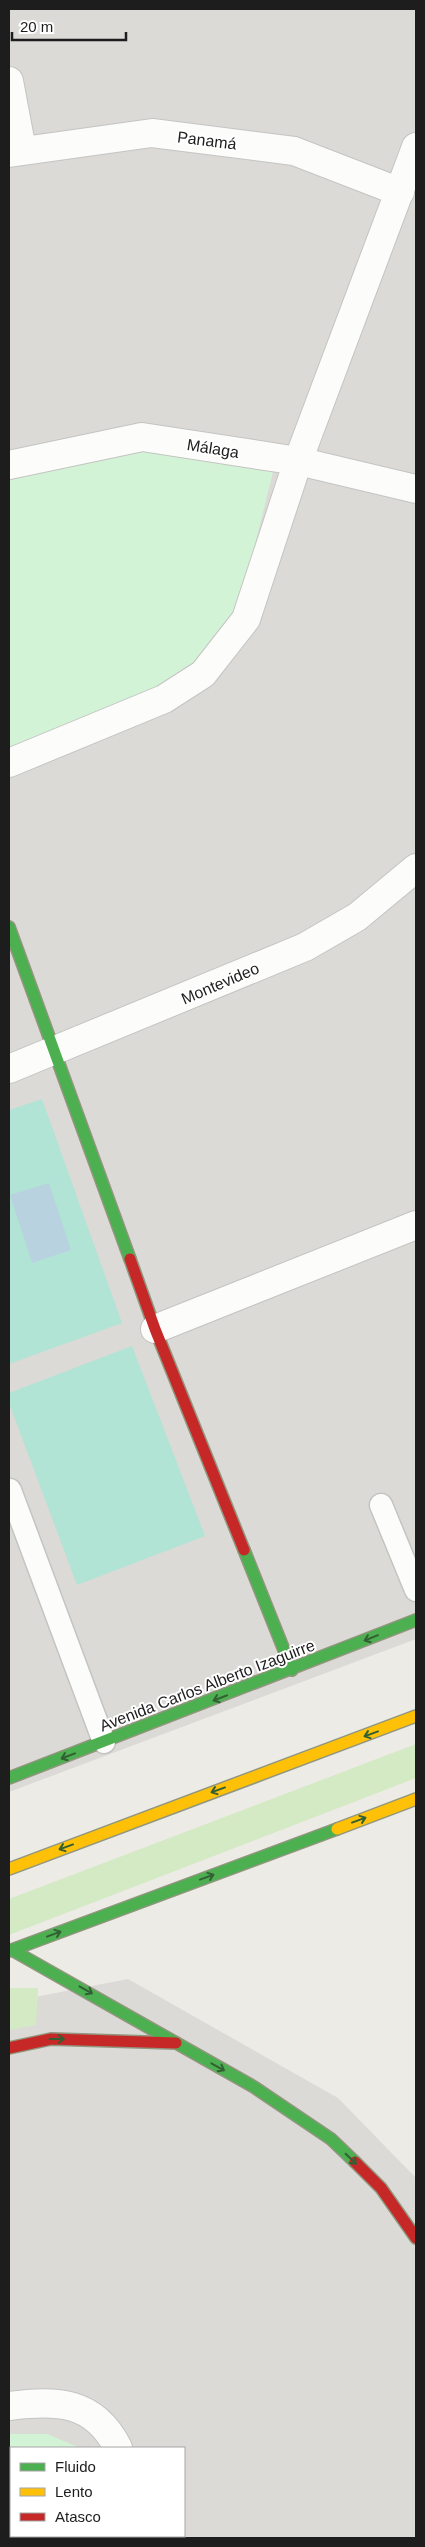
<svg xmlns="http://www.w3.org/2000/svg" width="425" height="2547" font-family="Helvetica,sans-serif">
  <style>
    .residential { fill: #dbdad7; fill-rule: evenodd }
    .grass { fill: #d4eac4 }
    .park { fill: #d3f3d7 }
    .pitch { fill: #b1e4d4 }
    .water { fill: #b9d2e0 }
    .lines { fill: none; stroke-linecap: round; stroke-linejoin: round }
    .lane-casing { stroke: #c4c4c2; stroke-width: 25 }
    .street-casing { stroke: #c4c4c2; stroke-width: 30 }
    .fast-casing { stroke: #91967e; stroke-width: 14 }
    .slow-casing { stroke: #91967e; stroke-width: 14 }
    .jam-casing { stroke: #91967e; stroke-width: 14 }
    .lane { stroke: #fcfcfb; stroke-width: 22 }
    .street { stroke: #fcfcfb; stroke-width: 28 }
    .fast { stroke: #4caf50; stroke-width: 11 }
    .slow { stroke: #ffc107; stroke-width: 11 }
    .jam { stroke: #c62828; stroke-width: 11 }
    .oneway { stroke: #325f34 }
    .labels { text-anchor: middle; stroke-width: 4; stroke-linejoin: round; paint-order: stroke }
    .street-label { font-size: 16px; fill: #1d1d1d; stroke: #fff }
  </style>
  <rect width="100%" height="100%" fill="#ecebe6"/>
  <path class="residential" d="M 9,9 L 416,9 L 416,1639 L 9,1792 Z
    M 128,1979 L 338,2098 L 416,2178 L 416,2538 L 9,2538 L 9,2002 ZM 11,2448 L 184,2448 L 184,2536 L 11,2536 Z"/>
  <path class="grass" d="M 416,1744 L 416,1778 L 9,1935 L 9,1899 Z
    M 9,1988 L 38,1988 L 36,2025 L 9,2030 Z"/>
  <path class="park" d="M 143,451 L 273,472 L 239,610 L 196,665 L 151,695 L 9,747 L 9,477 Z
    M 9,2434 L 47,2434 L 80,2448 L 11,2448 L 11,2536 L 109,2536 L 109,2538 L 9,2538 Z"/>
  <path class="pitch" d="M 42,1099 L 122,1323 L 9,1364 L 9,1110 Z
    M 132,1346 L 205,1536 L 77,1585 L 9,1403 L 9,1393 Z"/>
  <path class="water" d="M 49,1183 L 71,1250 L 32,1263 L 10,1195 Z"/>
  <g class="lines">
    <defs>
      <path id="lane" d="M 10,1490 L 104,1742
        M 381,1505 L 416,1590"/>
      <path id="street" d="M 9,81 L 22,150
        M 9,153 L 152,133 L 294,151 L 400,192
        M 9,465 L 142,437 L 298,461 L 416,489
        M 9,763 L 164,699 L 203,674 L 246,619 L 298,461 L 416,147
        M 9,1069 L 305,947 L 357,917 L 416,868
        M 155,1329 L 416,1225
        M 9,2406 C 56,2400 94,2400 118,2448
        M 136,2536 L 136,2538"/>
      <path id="fast" d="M 9,927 L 130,1259
        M 244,1550 L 292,1670
        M 9,1778 L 416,1620
        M 12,1950 L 254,2087 L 331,2139 L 355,2162
        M 9,1951 L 337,1829"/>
      <path id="slow" d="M 337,1829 L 416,1799
        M 9,1869 L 416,1716"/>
      <path id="jam" d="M 130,1259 L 155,1329 L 244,1550
        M 9,2048 L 51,2039 L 176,2043
        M 355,2162 L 381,2188 L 416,2238"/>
    </defs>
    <use href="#lane" class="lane-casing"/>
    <use href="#street" class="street-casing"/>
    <use href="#fast" class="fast-casing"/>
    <use href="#slow" class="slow-casing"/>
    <use href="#jam" class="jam-casing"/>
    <use href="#lane" class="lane"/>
    <use href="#street" class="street"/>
    <use href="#fast" class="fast"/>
    <use href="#slow" class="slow"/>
    <use href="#jam" class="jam"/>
  </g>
  <defs><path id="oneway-shaft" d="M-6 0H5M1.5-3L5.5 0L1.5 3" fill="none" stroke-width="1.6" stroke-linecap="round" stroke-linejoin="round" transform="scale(1.25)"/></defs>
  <g class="oneway">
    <use href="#oneway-shaft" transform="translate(371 1638) rotate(158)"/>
    <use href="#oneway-shaft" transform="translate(220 1698) rotate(159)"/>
    <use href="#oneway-shaft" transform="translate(371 1734) rotate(160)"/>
    <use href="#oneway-shaft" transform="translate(68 1756) rotate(159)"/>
    <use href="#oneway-shaft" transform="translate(218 1790) rotate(160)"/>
    <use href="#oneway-shaft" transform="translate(359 1820) rotate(-20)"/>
    <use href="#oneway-shaft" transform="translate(66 1847) rotate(160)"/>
    <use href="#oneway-shaft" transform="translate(207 1877) rotate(-20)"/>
    <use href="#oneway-shaft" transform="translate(54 1934) rotate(-20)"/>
    <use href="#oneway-shaft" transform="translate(86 1990) rotate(29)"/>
    <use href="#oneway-shaft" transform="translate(57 2039)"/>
    <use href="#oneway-shaft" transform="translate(218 2067) rotate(29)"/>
    <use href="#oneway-shaft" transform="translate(351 2159) rotate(44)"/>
  </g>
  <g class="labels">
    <g class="street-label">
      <text transform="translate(207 140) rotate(7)" y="6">Panamá</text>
      <text transform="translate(213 448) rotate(9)" y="6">Málaga</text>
      <text transform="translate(220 983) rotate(-23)" y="6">Montevideo</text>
      <text transform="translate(207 1685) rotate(-21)" y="6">Avenida Carlos Alberto Izaguirre</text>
    </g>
  </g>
  <rect width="425" height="2547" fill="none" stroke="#1d1d1d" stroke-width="20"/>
  <rect x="10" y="2447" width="175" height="90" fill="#ffffff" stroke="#a5a5a5"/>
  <rect x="20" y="2463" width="25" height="8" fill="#4caf50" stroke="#a5a5a5"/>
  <text x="55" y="2472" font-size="15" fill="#1d1d1d">Fluido</text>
  <rect x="20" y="2488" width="25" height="8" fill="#ffc107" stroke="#a5a5a5"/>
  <text x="55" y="2497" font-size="15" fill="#1d1d1d">Lento</text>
  <rect x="20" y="2513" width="25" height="8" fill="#c62828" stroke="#a5a5a5"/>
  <text x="55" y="2522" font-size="15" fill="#1d1d1d">Atasco</text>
  <path d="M12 32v8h114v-8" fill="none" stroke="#1d1d1d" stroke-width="2.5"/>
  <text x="20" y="32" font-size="15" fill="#1d1d1d" stroke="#ffffff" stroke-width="4" paint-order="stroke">20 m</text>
</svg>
